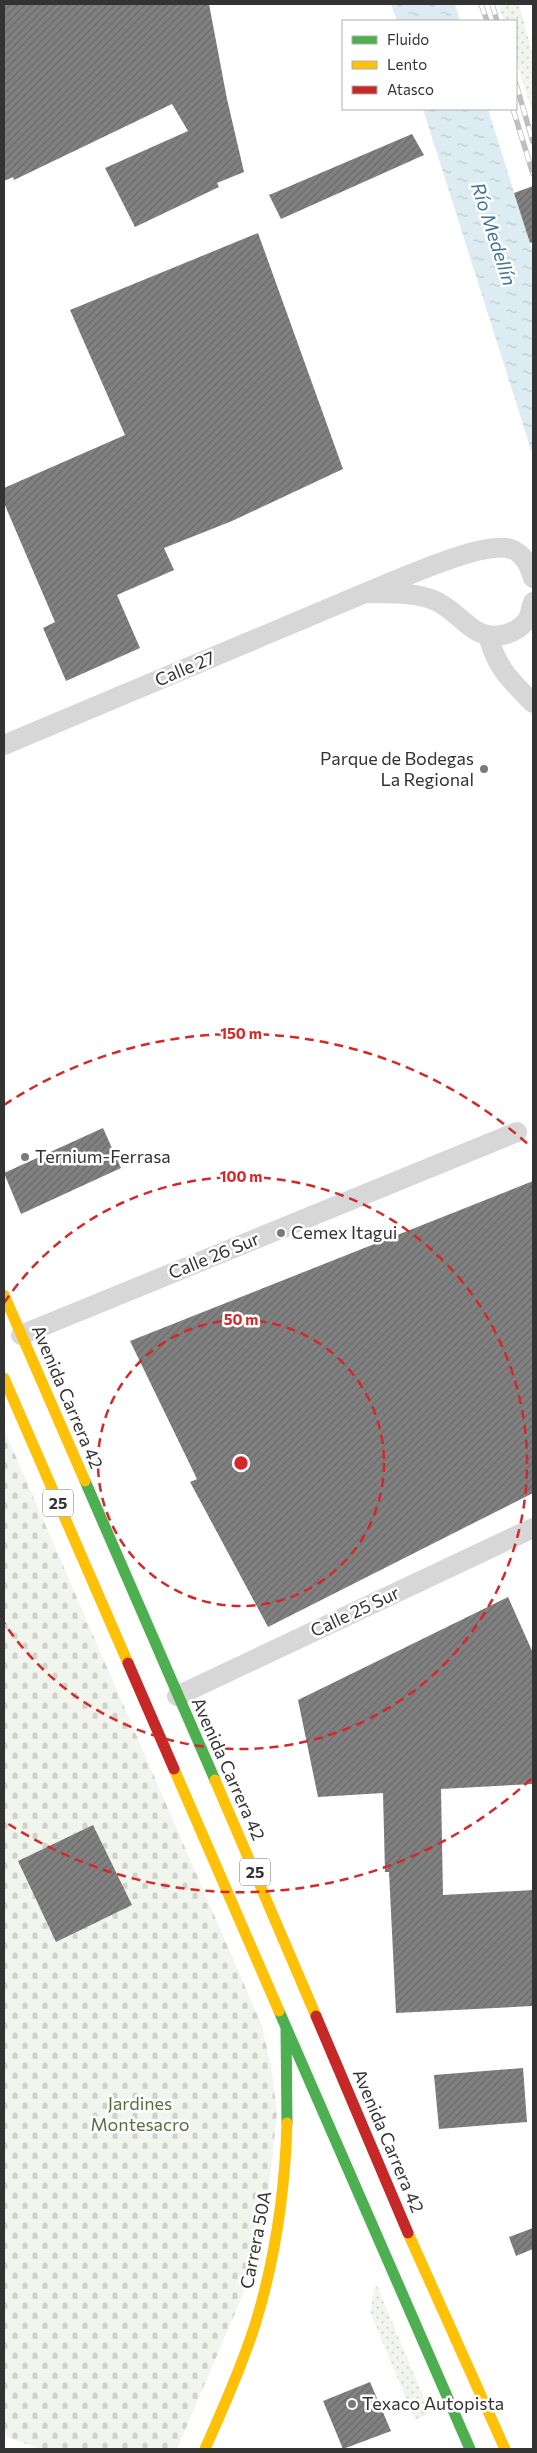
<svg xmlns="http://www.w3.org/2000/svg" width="537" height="2453" font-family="Commissioner,sans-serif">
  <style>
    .grass { fill: url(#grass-dots) }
    .cemetery { fill: url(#cemetery-stones) }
    .water { fill: url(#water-ripples) }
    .building { fill: url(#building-hatch) }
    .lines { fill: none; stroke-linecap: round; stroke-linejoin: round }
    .street { stroke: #d7d7d7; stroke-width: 20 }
    .fast { stroke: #4caf50; stroke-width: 11 }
    .slow { stroke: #ffc107; stroke-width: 11 }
    .jam { stroke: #c62828; stroke-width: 11 }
    .rail-casing { stroke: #bebebe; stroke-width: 5.5 }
    .rail { stroke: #fff; stroke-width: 4; stroke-dasharray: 11; stroke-linecap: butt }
    .ring { fill: none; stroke: #d62828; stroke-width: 2.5; stroke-dasharray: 9 6 }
    .poi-dot { fill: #7a7a7a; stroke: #fff; stroke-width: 2 }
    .labels { text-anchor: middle; stroke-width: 5; stroke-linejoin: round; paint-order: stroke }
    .shield { fill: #fff; stroke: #707070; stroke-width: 1 }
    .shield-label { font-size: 16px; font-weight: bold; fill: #333 }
    .street-label { font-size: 18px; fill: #333; stroke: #fff }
    .poi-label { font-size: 18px; fill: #333; stroke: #fff; text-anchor: start }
    .park-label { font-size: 18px; fill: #56703f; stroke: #fff }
    .water-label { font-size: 19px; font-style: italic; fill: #3f7597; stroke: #fff }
    .centre { fill: #d62828; stroke: #fff; stroke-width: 2.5 }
    .ring-label { font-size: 15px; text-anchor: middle; font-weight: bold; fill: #d62828; stroke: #fff; stroke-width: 5; stroke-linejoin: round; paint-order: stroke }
  </style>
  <defs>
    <pattern id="grass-dots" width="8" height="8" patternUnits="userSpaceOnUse" patternTransform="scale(1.25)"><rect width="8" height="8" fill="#f1f5ed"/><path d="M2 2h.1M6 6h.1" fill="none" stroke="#cfd2cc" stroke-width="1.8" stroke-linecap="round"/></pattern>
    <pattern id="cemetery-stones" width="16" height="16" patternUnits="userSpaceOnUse" patternTransform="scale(1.25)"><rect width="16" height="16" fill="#f1f5ed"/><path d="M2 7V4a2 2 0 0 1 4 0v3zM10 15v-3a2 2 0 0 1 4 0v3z" fill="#cfd2cc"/></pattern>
    <pattern id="water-ripples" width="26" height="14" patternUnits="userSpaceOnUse" patternTransform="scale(1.25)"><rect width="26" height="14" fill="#ddebf3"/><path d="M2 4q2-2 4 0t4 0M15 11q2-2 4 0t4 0" fill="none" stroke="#becad1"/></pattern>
    <pattern id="building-hatch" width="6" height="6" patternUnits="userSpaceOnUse" patternTransform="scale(1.25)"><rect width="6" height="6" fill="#818181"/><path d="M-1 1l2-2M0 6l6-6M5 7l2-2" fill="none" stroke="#6a6a6a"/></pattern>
  </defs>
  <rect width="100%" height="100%" fill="#fff"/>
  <path class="grass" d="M 498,4 L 519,4 L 533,55 L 533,114 L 516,61 L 516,21 L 504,21 Z
    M 376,2283 L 430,2413 L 415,2420 L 370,2312 Z"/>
  <path class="cemetery" d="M 4,1429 L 262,2026 L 271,2066 L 277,2112 L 265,2225 L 247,2285 L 177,2449 L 41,2449 L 4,2436 Z"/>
  <path class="water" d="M 391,4 L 455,4 L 460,21 L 397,21 Z
    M 423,109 L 488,109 L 533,253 L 533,456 Z"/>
  <path class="building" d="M 4,4 L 209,4 L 227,99 L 244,172 L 217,183 L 219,187 L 135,227 L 105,168 L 188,131 L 172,104 L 14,180 L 13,177 L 4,181 Z
    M 412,134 L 424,155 L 281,219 L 269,195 Z
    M 533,186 L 533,242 L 530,243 L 514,193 Z
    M 258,233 L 343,469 L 232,521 L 164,548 L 174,570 L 117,595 L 140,648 L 66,681 L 43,628 L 55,622 L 4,503 L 4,488 L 125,435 L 70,310 Z
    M 103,1128 L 121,1168 L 21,1214 L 4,1173 Z
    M 533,1181 L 533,1493 L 268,1627 L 190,1482 L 197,1479 L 130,1341 Z
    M 508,1597 L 533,1653 L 533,1784 L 441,1789 L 443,1895 L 533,1890 L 533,2006 L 396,2013 L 389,1872 L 385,1872 L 383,1793 L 318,1797 L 298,1700 Z
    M 93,1825 L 132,1905 L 56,1942 L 18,1861 Z
    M 523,2068 L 527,2122 L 439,2129 L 434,2075 Z
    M 533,2228 L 533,2249 L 516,2256 L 509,2237 Z
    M 370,2382 L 391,2431 L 343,2449 L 323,2401 Z"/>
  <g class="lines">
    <path class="street" d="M 533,578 C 529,565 524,554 511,549 C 483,540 395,581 365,593 C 389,594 416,591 438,602 C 451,609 460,619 472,628 C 489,641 514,637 527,620 C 530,616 531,608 533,602
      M 488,635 C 496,667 510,680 533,703
      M 4,745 L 365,593
      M 21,1335 L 517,1132
      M 177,1696 L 533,1528"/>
    <path class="fast" d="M 85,1481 L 215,1780
      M 279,2011 L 470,2449
      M 286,2027 L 287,2123"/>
    <path class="slow" d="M 4,1295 L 85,1481
      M 4,1378 L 128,1663
      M 174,1769 L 279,2011
      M 215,1780 L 316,2016
      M 408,2233 L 505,2449
      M 205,2449 C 223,2408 241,2368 255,2325 C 275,2260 285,2191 287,2123"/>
    <path class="jam" d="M 128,1663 L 174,1769
      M 316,2016 L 408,2233"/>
    <defs>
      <path id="rail" d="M 481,4 L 487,21
        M 492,4 L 497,21
        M 516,84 L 533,142
        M 513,109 L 533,174"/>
    </defs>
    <use href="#rail" class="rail-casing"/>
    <use href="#rail" class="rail"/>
  </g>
  <g class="ring">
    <circle cx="241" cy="1463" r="143"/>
    <path d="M4 1303A286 286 0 1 1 4 1623"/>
    <path d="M531 1779A429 429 0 0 1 4 1821M4 1105A429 429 0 0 1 531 1147"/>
  </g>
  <g class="poi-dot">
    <circle cx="484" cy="769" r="5"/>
    <circle cx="25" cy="1157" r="5"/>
    <circle cx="281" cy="1233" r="5"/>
    <circle cx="352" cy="2404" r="5"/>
  </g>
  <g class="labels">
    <g class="shield">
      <rect x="43" y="1489.5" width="30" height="27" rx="4"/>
      <rect x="240" y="1858.5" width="30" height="27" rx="4"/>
    </g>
    <g class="shield-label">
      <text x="58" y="1509">25</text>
      <text x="255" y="1878">25</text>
    </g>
    <g class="street-label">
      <text transform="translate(185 669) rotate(-23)" y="6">Calle 27</text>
      <text transform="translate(214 1256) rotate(-22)" y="6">Calle 26 Sur</text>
      <text transform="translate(67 1397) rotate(67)" y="6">Avenida Carrera 42</text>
      <text transform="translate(355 1612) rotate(-25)" y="6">Calle 25 Sur</text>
      <text transform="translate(228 1769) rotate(66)" y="6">Avenida Carrera 42</text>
      <text transform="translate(388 2141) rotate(67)" y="6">Avenida Carrera 42</text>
      <text transform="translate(256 2240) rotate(-79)" y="6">Carrera 50A</text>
    </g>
    <g class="poi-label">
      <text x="474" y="765" text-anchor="end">Parque de Bodegas<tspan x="474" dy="21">La Regional</tspan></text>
      <text x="35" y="1163">Ternium-Ferrasa</text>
      <text x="291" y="1239">Cemex Itagui</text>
      <text x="362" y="2410">Texaco Autopista</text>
    </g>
    <g class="park-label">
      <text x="140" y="2110">Jardines<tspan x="140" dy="21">Montesacro</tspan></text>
    </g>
    <g class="water-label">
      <text transform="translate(494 234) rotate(72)" y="7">Río Medellín</text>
    </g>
  </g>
  <circle cx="241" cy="1463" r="8" class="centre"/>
  <g class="ring-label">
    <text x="241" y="1039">150 m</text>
    <text x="241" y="1182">100 m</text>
    <text x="241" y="1325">50 m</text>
  </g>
  <rect width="537" height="2453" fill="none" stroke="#333333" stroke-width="10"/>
  <rect x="342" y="20" width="175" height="90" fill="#ffffff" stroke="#adadad"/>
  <rect x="352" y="36" width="25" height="8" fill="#4caf50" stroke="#adadad"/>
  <text x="387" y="45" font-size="15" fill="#333333">Fluido</text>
  <rect x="352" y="61" width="25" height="8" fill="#ffc107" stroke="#adadad"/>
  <text x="387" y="70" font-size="15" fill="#333333">Lento</text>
  <rect x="352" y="86" width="25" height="8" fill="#c62828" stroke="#adadad"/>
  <text x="387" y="95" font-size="15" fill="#333333">Atasco</text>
</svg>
